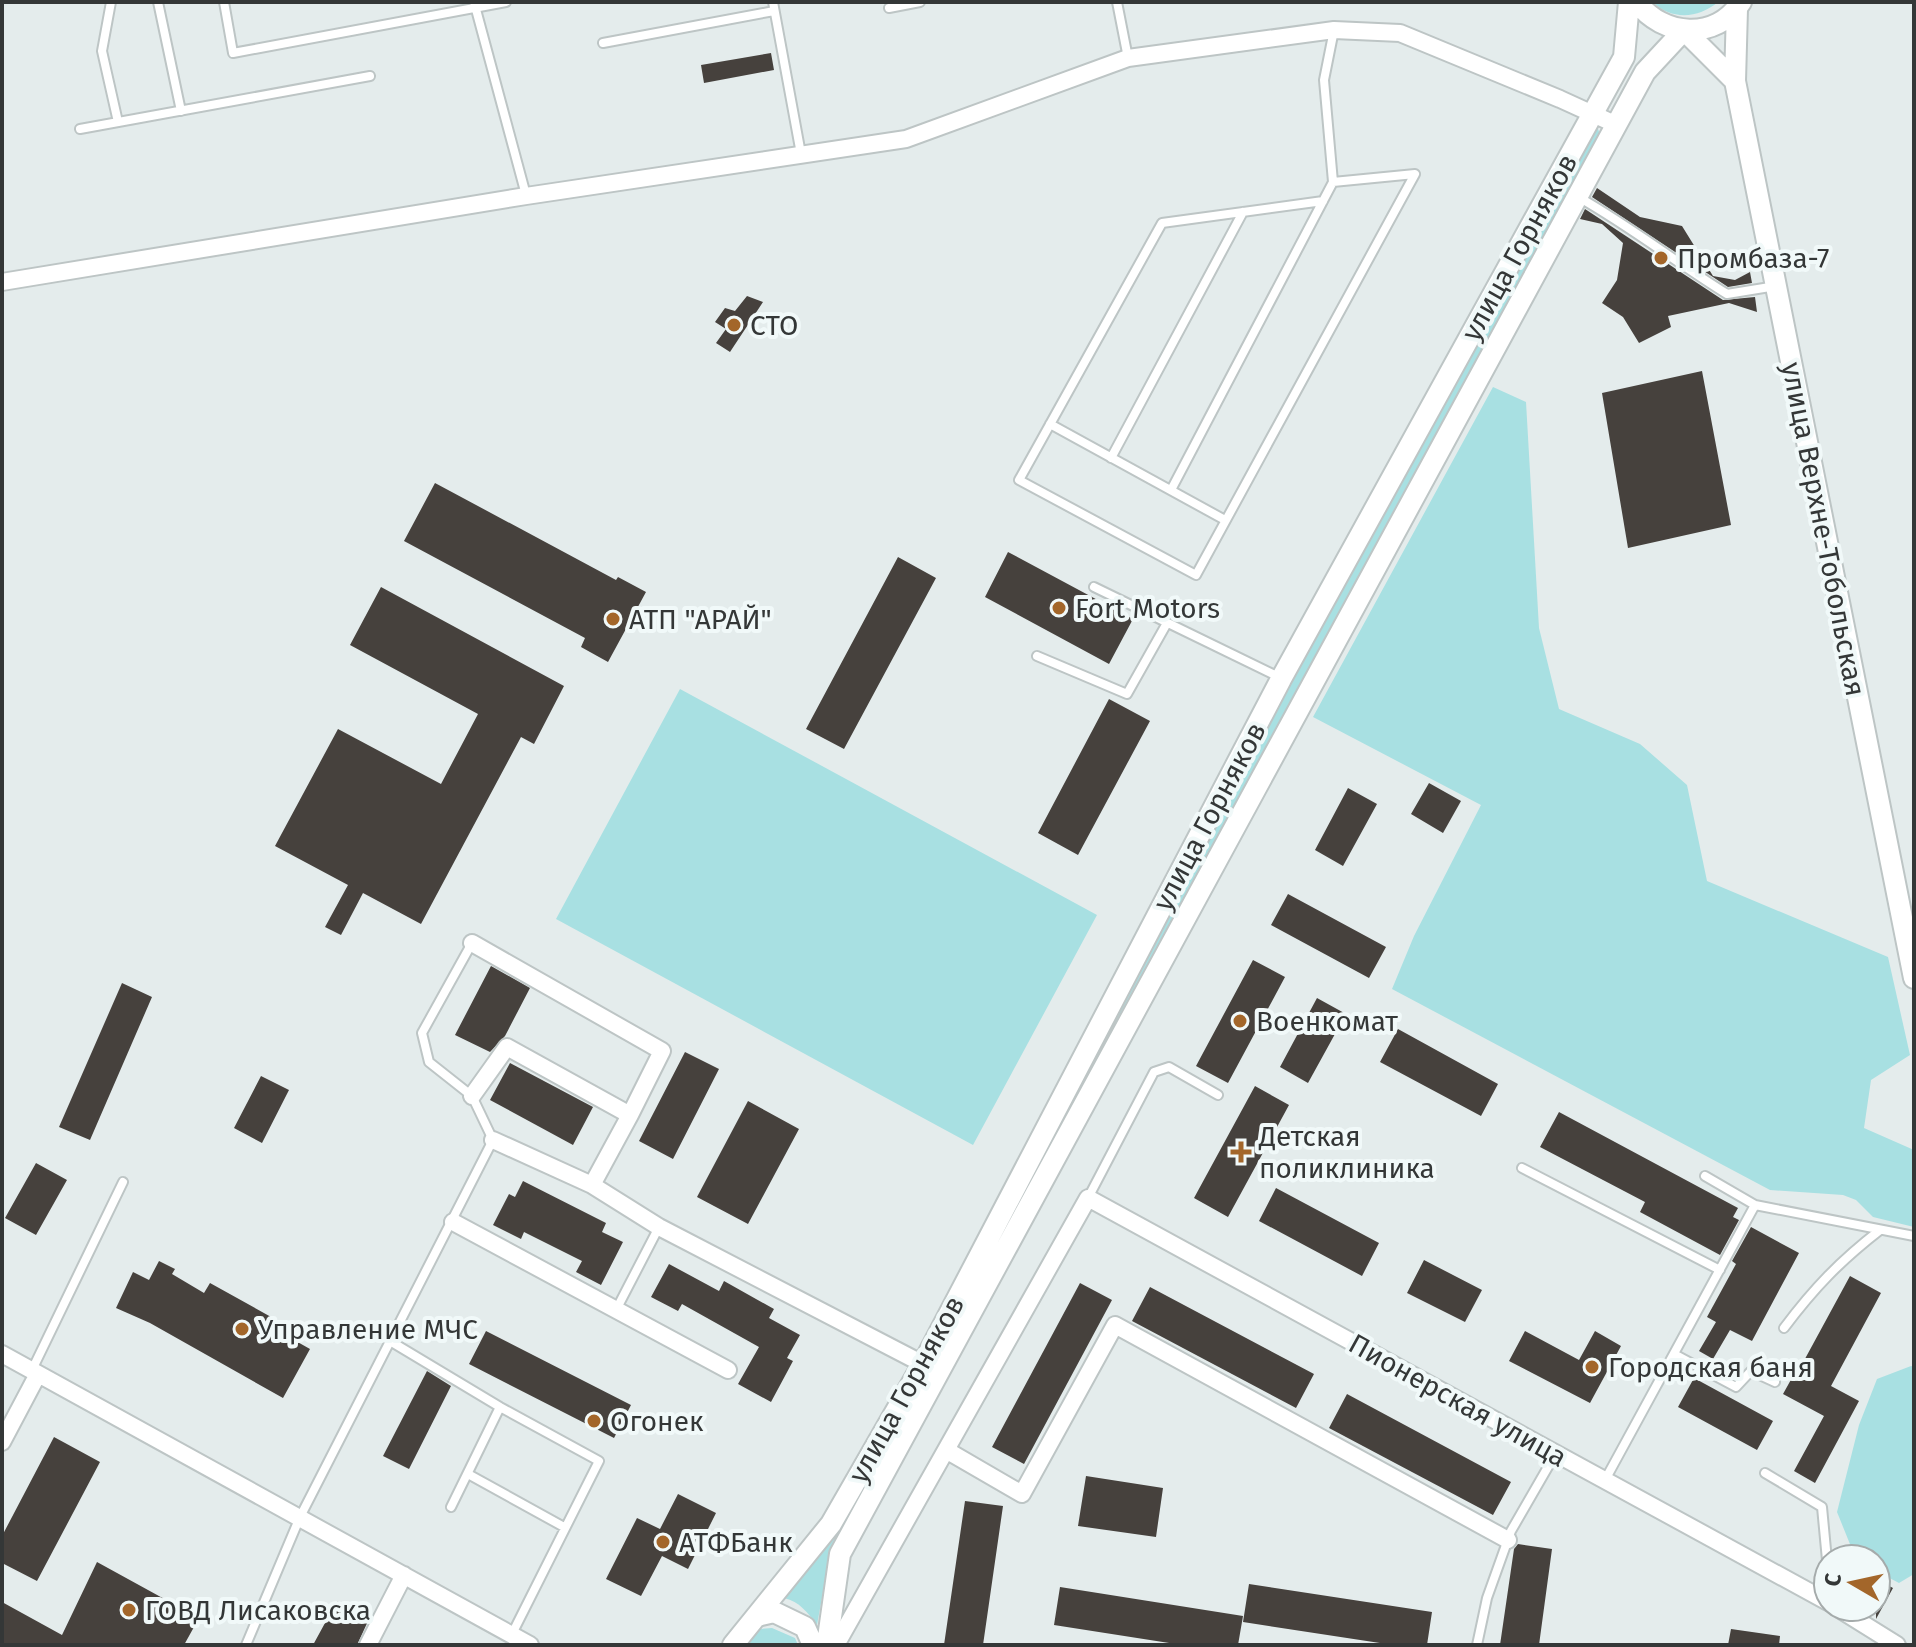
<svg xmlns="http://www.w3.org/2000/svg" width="1916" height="1647" font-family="'Fira Sans',sans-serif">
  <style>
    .green { fill: #a8e0e2 }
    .building { fill: #46413d }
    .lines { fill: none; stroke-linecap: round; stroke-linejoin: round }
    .service-casing { stroke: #bdc5c5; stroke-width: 12 }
    .minor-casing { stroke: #bdc5c5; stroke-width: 20 }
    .tertiary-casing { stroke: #bdc5c5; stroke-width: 24 }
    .service { stroke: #fff; stroke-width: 8 }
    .minor { stroke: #fff; stroke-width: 16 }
    .tertiary { stroke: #fff; stroke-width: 20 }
    .poi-dot { fill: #a3662a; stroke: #f1f9f9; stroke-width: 3 }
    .labels { text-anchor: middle; stroke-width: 8; stroke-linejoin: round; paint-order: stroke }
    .street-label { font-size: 28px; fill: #343737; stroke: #f1f9f9 }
    .poi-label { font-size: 28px; fill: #343737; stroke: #f1f9f9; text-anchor: start }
  </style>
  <rect width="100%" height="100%" fill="#e4ecec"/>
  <path class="green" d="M 1653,2 L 1718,2 C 1699,18 1672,21 1653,2 Z
    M 1598,129 L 1601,137 L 831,1549 L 817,1625 C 807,1612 800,1602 784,1598 L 1589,136 L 1593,130 Z
    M 1493,387 L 1526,402 L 1539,628 L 1559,709 L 1640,744 L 1687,785 L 1707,881 L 1888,957 L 1910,1055 L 1871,1080 L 1864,1128 L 1914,1150 L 1914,1227 L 1873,1217 L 1856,1200 L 1843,1195 L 1770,1190 L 1392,989 L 1414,936 L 1481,805 L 1313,717 Z
    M 680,689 L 1097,915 L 973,1145 L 556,919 Z
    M 1911,1366 L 1914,1367 L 1914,1574 L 1899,1583 L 1876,1571 L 1876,1559 L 1856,1559 L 1837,1512 L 1859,1425 L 1877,1379 Z
    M 772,1628 L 795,1638 L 798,1645 L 741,1645 L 760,1629 Z"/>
  <path class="building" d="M 771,53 L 774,70 L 704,83 L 701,65 Z
    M 1597,188 L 1640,217 L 1682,226 L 1713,276 L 1735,280 L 1750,272 L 1752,283 L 1728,287 L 1592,197 Z
    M 1585,209 L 1723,300 L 1755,297 L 1757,312 L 1729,303 L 1668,316 L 1671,327 L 1639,343 L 1623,317 L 1602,303 L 1617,280 L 1623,243 L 1602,224 L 1580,219 Z
    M 747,296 L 763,302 L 730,352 L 716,343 L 726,329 L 715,322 L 725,308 L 735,311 Z
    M 1702,371 L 1731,525 L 1628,548 L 1602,393 Z
    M 435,483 L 616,580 L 618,577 L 646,592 L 608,662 L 581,647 L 585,638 L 404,541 Z
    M 1008,552 L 1133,619 L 1109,664 L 985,597 Z
    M 898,557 L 936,578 L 844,749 L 806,729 Z
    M 381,587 L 564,686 L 534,744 L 521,737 L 421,924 L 363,893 L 341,935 L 325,927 L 348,885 L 275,846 L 338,729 L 441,784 L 478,714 L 350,645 Z
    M 1109,699 L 1150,721 L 1078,855 L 1038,833 Z
    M 1429,783 L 1461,801 L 1443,833 L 1411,814 Z
    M 1348,788 L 1377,804 L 1343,866 L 1315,850 Z
    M 1288,894 L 1386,947 L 1369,978 L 1271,925 Z
    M 1253,960 L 1285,977 L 1228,1083 L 1196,1066 Z
    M 491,966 L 530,988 L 505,1036 L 490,1052 L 455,1035 Z
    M 122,983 L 152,997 L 90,1140 L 59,1127 Z
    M 1317,998 L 1346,1014 L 1308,1083 L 1280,1067 Z
    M 1398,1029 L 1498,1084 L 1481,1116 L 1380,1062 Z
    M 685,1052 L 719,1069 L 673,1159 L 639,1141 Z
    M 510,1063 L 593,1107 L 573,1145 L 490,1100 Z
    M 261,1076 L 289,1090 L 262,1143 L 234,1128 Z
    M 1255,1086 L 1289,1105 L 1228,1217 L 1194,1198 Z
    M 748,1101 L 799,1129 L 748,1224 L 697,1197 Z
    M 1559,1112 L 1738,1208 L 1733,1217 L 1739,1220 L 1720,1255 L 1640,1212 L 1645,1202 L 1540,1147 Z
    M 36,1163 L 67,1180 L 36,1235 L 5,1218 Z
    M 523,1181 L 606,1223 L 602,1232 L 623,1242 L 601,1285 L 576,1272 L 582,1261 L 524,1232 L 521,1239 L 493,1225 L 509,1194 L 515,1197 Z
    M 1276,1188 L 1379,1243 L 1362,1276 L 1259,1221 Z
    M 1751,1227 L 1799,1253 L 1752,1341 L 1730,1330 L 1713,1359 L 1699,1351 L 1716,1322 L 1707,1317 L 1736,1264 L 1732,1261 Z
    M 1424,1260 L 1482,1290 L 1465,1322 L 1407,1293 Z
    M 159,1261 L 175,1269 L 172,1274 L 204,1293 L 210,1283 L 298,1332 L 294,1340 L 310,1349 L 283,1398 L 150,1323 L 116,1308 L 133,1272 L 149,1280 Z
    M 669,1264 L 719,1291 L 724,1281 L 774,1309 L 769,1318 L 800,1335 L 787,1358 L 793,1361 L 771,1402 L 738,1384 L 759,1347 L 682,1304 L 678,1311 L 651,1297 Z
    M 1850,1276 L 1881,1293 L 1831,1386 L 1859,1401 L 1815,1483 L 1794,1471 L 1824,1416 L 1783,1394 L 1798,1367 L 1800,1368 Z
    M 1080,1283 L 1112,1300 L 1024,1464 L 992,1447 Z
    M 1150,1287 L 1314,1374 L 1296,1408 L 1132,1321 Z
    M 486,1331 L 631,1405 L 614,1438 L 469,1364 Z
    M 1525,1331 L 1579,1360 L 1595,1331 L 1621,1346 L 1590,1403 L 1509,1361 Z
    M 427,1371 L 451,1386 L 409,1469 L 383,1456 Z
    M 1694,1378 L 1773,1421 L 1757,1450 L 1678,1407 Z
    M 1347,1394 L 1511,1482 L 1493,1515 L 1329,1428 Z
    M 54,1437 L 100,1462 L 37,1581 L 2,1563 L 2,1536 Z
    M 1086,1476 L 1163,1488 L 1156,1537 L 1078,1526 Z
    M 678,1494 L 716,1513 L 688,1569 L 662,1556 L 641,1596 L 606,1579 L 637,1518 L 660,1529 Z
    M 965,1501 L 1003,1506 L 983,1645 L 944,1645 Z
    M 1518,1544 L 1552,1549 L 1539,1645 L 1500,1645 L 1514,1549 Z
    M 97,1562 L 199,1618 L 184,1645 L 2,1645 L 2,1602 L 62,1635 Z
    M 1876,1579 L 1893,1588 L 1876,1619 Z
    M 1249,1584 L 1432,1612 L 1427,1645 L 1393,1645 L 1243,1622 Z
    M 1060,1587 L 1243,1616 L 1238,1645 L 1182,1645 L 1054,1625 Z
    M 337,1601 L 369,1619 L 357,1645 L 313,1645 Z
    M 1731,1629 L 1780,1636 L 1779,1645 L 1728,1645 Z"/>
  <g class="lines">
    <defs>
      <path id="service" d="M 111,2 L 102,51 L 118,122
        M 158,2 L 181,111
        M 224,2 L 233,53 L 506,2
        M 474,2 L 526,195
        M 773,2 L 801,154
        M 1117,2 L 1128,58
        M 889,8 L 920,2
        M 603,43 L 774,11
        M 80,129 L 370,76
        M 1580,198 C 1631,227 1677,263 1727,294 L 1776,286
        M 1323,201 L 1162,223 L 1019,480 L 1196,575 L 1415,174 L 1333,182
        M 1050,424 L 1225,520
        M 1111,458 L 1243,212
        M 1171,490 L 1333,182 L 1324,80 L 1334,30
        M 1094,587 L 1281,678
        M 1037,656 L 1127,694 L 1167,623
        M 1522,1168 L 1720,1270
        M 1705,1176 L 1755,1205
        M 1088,1198 L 1154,1072 L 1169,1067 L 1218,1095
        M 616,1310 L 659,1227
        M 1784,1328 C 1814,1288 1840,1261 1880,1230
        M 390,1341 L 500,1407 L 599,1461 L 512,1634
        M 1674,1354 L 1736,1387 L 1751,1371 L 1775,1382
        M 32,1370 L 123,1182
        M 1765,1473 L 1822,1507 L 1828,1571
        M 468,1474 L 564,1527
        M 1605,1480 L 1755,1205 L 1914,1236
        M 451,1507 L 500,1407
        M 246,1645 L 300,1517 L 493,1140 L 472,1096 L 429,1062 L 422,1033 L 472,943
        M 1477,1645 L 1487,1598 L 1511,1531 L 1556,1453"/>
      <path id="minor" d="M 2,282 L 526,196 L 906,139 L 1128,58 L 1334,30 L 1400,33 L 1560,99 L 1617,125
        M 472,943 L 662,1051 L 630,1115
        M 472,1096 L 507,1047 L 630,1115 L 592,1185
        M 493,1140 L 592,1185 L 659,1227 L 923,1364
        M 453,1222 L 728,1370
        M 2,1354 L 530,1645
        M 2,1442 L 38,1374
        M 946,1450 L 1022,1494 L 1115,1325 L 1508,1540
        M 1836,1607 L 1897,1645
        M 368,1645 L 404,1575
        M 836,1645 L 1088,1198 L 1828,1602"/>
      <path id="tertiary" d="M 1637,2 C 1662,37 1717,41 1741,2
        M 1737,9 L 1735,81 L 1914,978
        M 757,1616 L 774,1612 L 805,1627 L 813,1645
        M 733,1645 L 831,1524 L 923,1364 L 1281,679 L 1624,57 L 1629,2
        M 827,1645 L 840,1554 L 1645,72 L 1684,30 L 1735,81"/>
    </defs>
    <use href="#service" class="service-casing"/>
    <use href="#minor" class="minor-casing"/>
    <use href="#tertiary" class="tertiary-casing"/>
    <use href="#service" class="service"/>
    <use href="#minor" class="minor"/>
    <use href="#tertiary" class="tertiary"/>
  </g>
  <g class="poi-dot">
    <circle cx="1661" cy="258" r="8"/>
    <circle cx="734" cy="325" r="8"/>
    <circle cx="1059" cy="608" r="8"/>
    <circle cx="613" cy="619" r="8"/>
    <circle cx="1240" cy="1021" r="8"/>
    <path d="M1237 1140h8v8h8v8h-8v8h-8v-8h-8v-8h8z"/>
    <circle cx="242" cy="1329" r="8"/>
    <circle cx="1592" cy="1367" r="8"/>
    <circle cx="594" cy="1421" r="8"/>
    <circle cx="663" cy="1542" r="8"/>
    <circle cx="129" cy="1610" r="8"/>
  </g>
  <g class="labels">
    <g class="street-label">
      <text transform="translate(1519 247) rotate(-61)" y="10">улица Горняков</text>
      <text transform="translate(1824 529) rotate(79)" y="10">улица Верхне-Тобольская</text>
      <text transform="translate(1209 816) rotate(-62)" y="10">улица Горняков</text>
      <text transform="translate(906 1389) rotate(-61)" y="10">улица Горняков</text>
      <text transform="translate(1458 1400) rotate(29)" y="10">Пионерская улица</text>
    </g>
    <g class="poi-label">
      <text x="1677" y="268">Промбаза-7</text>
      <text x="750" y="335">СТО</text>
      <text x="1075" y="618">Fort Motors</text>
      <text x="629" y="629">АТП "АРАЙ"</text>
      <text x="1256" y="1031">Военкомат</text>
      <text x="1259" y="1146">Детская<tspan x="1259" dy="32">поликлиника</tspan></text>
      <text x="258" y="1339">Управление МЧС</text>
      <text x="1608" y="1377">Городская баня</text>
      <text x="610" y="1431">Огонек</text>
      <text x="679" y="1552">АТФБанк</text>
      <text x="145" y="1620">ГОВД Лисаковска</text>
    </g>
  </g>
  <rect width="1916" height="1647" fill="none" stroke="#343737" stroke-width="8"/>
  <g transform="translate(1852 1583) rotate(279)"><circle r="38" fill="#f1f9f9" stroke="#a5abab" stroke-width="2"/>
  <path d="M0-6L14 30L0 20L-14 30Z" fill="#a3662a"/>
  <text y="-12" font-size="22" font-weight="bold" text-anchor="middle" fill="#343737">С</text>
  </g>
</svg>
